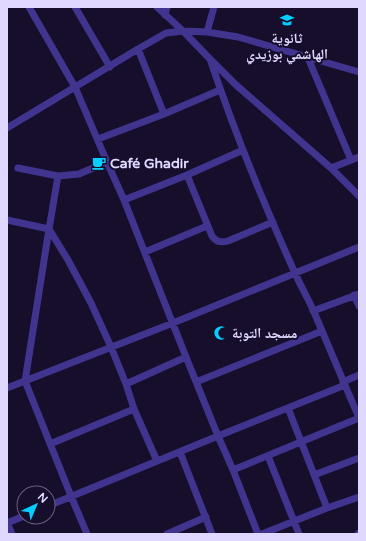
<svg xmlns="http://www.w3.org/2000/svg" width="366" height="541" font-family="'Varela Round','Noto Naskh Arabic',sans-serif">
  <style>
    .lines { fill: none; stroke-linecap: round; stroke-linejoin: round }
    .street { stroke: #40348f; stroke-width: 7 }
    .labels { text-anchor: middle; stroke-width: 4; stroke-linejoin: round; paint-order: stroke }
    .poi-label { font-size: 14px; font-weight: bold; fill: #e0d8ff; stroke: #160e2b; text-anchor: start }
  </style>
  <rect width="100%" height="100%" fill="#160e2b"/>
  <g class="lines">
    <path class="street" d="M 29,7 L 75,87 L 107,162 L 124,200 L 186,357 L 218,436 L 233,470 L 258,534
      M 75,7 L 110,67
      M 157,7 L 183,31 L 210,59 L 235,84 L 331,168 L 359,196
      M 165,15 L 167,7
      M 207,32 L 214,7
      M 138,49 L 164,114
      M 308,58 L 351,160
      M 210,59 C 234,131 263,202 294,271 C 300,285 308,298 314,312 C 329,347 344,383 359,418 L 233,470
      M 7,128 L 138,49 L 166,33 L 183,31 L 207,32 L 238,37 L 359,72
      M 98,139 L 164,114 L 220,90
      M 18,168 L 58,176 L 79,174 L 107,162
      M 331,168 L 359,157
      M 187,175 L 212,236 C 216,242 221,243 228,241 L 273,222
      M 58,176 L 49,229 L 25,381 L 71,496 L 87,534
      M 124,200 L 187,175 L 243,150
      M 7,220 L 49,229 L 68,260 L 91,303 L 111,347 L 126,384 L 134,409 L 157,461
      M 145,252 L 207,226
      M 354,295 L 359,306
      M 313,311 L 359,294
      M 196,382 L 322,331
      M 343,382 L 359,375
      M 126,384 L 186,357
      M 7,388 L 173,323 L 359,247
      M 288,408 L 327,508
      M 50,444 L 134,409
      M 180,452 L 212,534
      M 268,456 L 299,534
      M 314,475 L 359,458
      M 48,506 L 218,436 L 345,385
      M 7,523 L 24,516
      M 7,523 L 12,534
      M 167,534 L 206,517
      M 262,534 L 327,508 L 359,497
      M 358,534 L 359,533"/>
  </g>
  <defs>
    <symbol id="school-bare" viewBox="-9 -9 18 18"><path d="M0-5L7-2L0 1L-7-2ZM-4 1L0 2.5L4 1V4Q0 6-4 4Z" fill="#04ceff" stroke="#160e2b" stroke-width="2.5" paint-order="stroke"/></symbol>
    <symbol id="cafe-bare" viewBox="-9 -9 18 18"><path d="M-5.5-4.5H6V0H3Q3 3.5 0 3.5H-2.5Q-5.5 3.5-5.5 0ZM3-3.2v2h1.7v-2ZM-6 4.5H4V6H-6Z" fill="#04ceff" stroke="#160e2b" stroke-width="2.5" paint-order="stroke"/></symbol>
    <symbol id="mosque-bare" viewBox="-9 -9 18 18"><path d="M3.5-4.9A6 6 0 1 0 3.5 4.9A5 5 0 1 1 3.5-4.9Z" fill="#04ceff" stroke="#160e2b" stroke-width="2.5" paint-order="stroke"/></symbol>
  </defs>
  <g fill-rule="evenodd">
    <use href="#school-bare" x="277" y="10" width="20" height="20"/>
    <use href="#cafe-bare" x="89" y="153" width="20" height="20"/>
    <use href="#mosque-bare" x="211" y="323" width="20" height="20"/>
  </g>
  <g class="labels">
    <g class="poi-label">
      <text x="287" y="43" text-anchor="middle">ثانوية<tspan x="287" dy="16">الهاشمي بوزيدي</tspan></text>
      <text x="110" y="168">Café Ghadir</text>
      <text x="232" y="338">مسجد التوبة</text>
    </g>
  </g>
  <rect width="366" height="541" fill="none" stroke="#e0d8ff" stroke-width="16"/>
  <g transform="translate(36 505) rotate(44)"><circle r="19" fill="#160e2b" stroke="#675f80"/>
  <path d="M0-3L7 15L0 10L-7 15Z" fill="#04ceff"/>
  <text y="-6" font-size="11" font-weight="bold" text-anchor="middle" fill="#e0d8ff">N</text>
  </g>
</svg>
